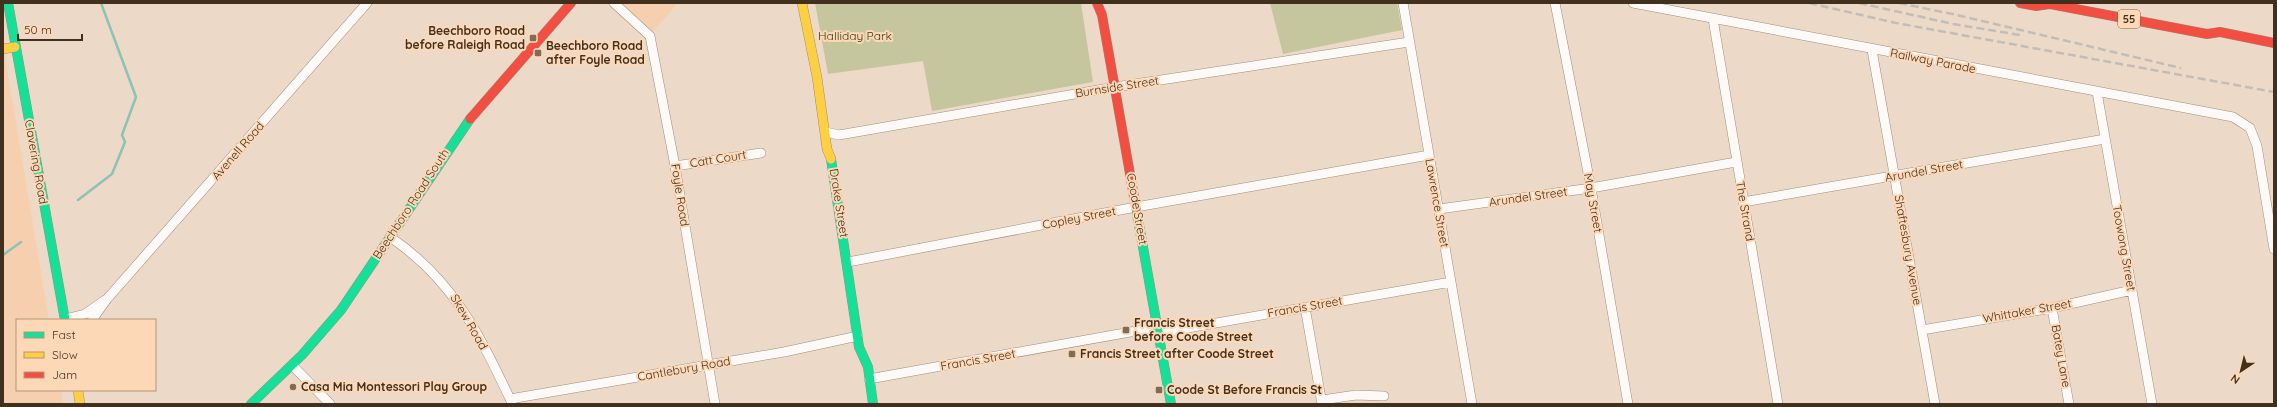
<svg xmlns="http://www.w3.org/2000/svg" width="2277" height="407" font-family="Quicksand,sans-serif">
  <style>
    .built { fill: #f6d0ae }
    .green { fill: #c5c69e }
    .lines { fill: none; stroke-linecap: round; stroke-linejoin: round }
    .stream { stroke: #8dc3b4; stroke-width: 2.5 }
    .street-casing { stroke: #9e8e7e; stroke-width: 10 }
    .fast-casing { stroke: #9e8e7e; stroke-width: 10 }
    .slow-casing { stroke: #9e8e7e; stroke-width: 10 }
    .jam-casing { stroke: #9e8e7e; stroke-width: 10 }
    .street { stroke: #fcf9f7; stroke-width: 9 }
    .fast { stroke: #16e098; stroke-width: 9 }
    .slow { stroke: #ffcf43; stroke-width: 9 }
    .jam { stroke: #f24e42; stroke-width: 9 }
    .rail { stroke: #c2bdb8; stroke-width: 2.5; stroke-dasharray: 8 4; stroke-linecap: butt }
    .poi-dot { fill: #7e6b5a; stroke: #fdd8b7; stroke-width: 1.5 }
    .labels { text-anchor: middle; stroke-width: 4; stroke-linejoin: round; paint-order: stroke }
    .shield { fill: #fdd8b7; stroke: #7a624d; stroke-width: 1 }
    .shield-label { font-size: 11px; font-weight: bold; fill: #42301f }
    .poi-label { font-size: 12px; font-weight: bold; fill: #42301f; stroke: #fdd8b7; text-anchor: start }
    .park-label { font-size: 12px; fill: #323e10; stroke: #fdd8b7 }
    .street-label { font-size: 12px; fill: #42301f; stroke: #fdd8b7 }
  </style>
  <rect width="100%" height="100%" fill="#edd9c7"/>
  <path class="built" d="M 617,3 L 678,3 L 651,34 Z
    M 3,44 L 49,320 L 17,320 L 17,390 L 61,390 L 63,404 L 3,404 Z"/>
  <path class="green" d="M 815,3 L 1081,3 L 1093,82 L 932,111 L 923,61 L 828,74 Z
    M 1270,3 L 1397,3 L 1402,30 L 1283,54 Z"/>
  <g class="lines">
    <path class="stream" d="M 78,200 L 112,174 L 125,142 L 122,135 L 136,97 L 101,3
      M 3,255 L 21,242"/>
    <defs>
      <path id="street" d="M 614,3 L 650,36 L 675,166 L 715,404
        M 1403,3 L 1472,404
        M 1555,3 L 1591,188 L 1628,404
        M 1633,3 L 2233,117 L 2250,128 L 2257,146 L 2274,249
        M 1713,19 L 1778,404
        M 1872,50 L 1935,404
        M 2097,92 L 2152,404
        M 826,132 L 839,135 L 1115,87 L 1409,42
        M 675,166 L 761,153
        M 1743,202 L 2105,139
        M 1439,209 L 1591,188 L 1736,162
        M 390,237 C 454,280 480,336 512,403
        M 848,262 L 1136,207 L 1429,155
        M 1305,307 L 1322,404
        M 2052,308 L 2069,404
        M 65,319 L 85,314 L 105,300
        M 92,320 L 107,299 L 367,3
        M 1922,330 L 2052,308 L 2132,290
        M 1159,333 L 1451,282
        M 292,365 L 330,404
        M 869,379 L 1158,327
        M 510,399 L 784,352 L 858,336
        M 1322,400 L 1356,395 L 1384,396"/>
      <path id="fast" d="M 8,3 L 65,320
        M 831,159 L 859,347 L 868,367 L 873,404
        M 1136,208 L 1171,404
        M 251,404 L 302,355 L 341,310 L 470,119"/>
      <path id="slow" d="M 802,3 L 817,77 L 827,149 L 831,159
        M 3,49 L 15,47
        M 78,390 L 80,404"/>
      <path id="jam" d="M 1097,3 L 1102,15 L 1136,208
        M 2020,3 L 2036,6 L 2050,4 L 2207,34 L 2220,32 L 2274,43
        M 470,119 L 571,3"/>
    </defs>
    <use href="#street" class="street-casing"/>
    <use href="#fast" class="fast-casing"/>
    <use href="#slow" class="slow-casing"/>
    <use href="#jam" class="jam-casing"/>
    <use href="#street" class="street"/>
    <use href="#fast" class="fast"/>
    <use href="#slow" class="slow"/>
    <use href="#jam" class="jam"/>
    <path class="rail" d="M 1809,3 L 1896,23 L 2274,92
      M 1859,3 L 1953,24 L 2020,35
      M 1899,3 L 1957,15 L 2181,68"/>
  </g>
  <g class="poi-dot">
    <rect x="529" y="34" width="8" height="8" rx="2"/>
    <rect x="534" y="49" width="8" height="8" rx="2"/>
    <rect x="1122" y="326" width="8" height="8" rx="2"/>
    <rect x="1068" y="350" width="8" height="8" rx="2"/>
    <circle cx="293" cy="387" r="4"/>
    <rect x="1155" y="386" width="8" height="8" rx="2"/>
  </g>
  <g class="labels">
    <rect class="shield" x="2118" y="10" width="22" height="18" rx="3"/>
    <g class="shield-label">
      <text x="2129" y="23">55</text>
    </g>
    <g class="poi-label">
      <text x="525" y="35" text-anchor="end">Beechboro Road<tspan x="525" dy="14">before Raleigh Road</tspan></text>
      <text x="546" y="50">Beechboro Road<tspan x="546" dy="14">after Foyle Road</tspan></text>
      <text x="1134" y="327">Francis Street<tspan x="1134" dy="14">before Coode Street</tspan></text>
      <text x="1080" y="358">Francis Street after Coode Street</text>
      <text x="301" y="391">Casa Mia Montessori Play Group</text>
      <text x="1167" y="394">Coode St Before Francis St</text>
    </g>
    <g class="park-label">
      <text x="855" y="40">Halliday Park</text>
    </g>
    <g class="street-label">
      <text transform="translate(1933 61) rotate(11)" y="4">Railway Parade</text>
      <text transform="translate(1117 87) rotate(-9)" y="4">Burnside Street</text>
      <text transform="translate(238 151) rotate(-49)" y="4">Avenell Road</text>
      <text transform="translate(718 159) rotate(-9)" y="4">Catt Court</text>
      <text transform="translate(36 162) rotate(80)" y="4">Clavering Road</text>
      <text transform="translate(1924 171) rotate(-10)" y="4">Arundel Street</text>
      <text transform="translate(680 195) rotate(81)" y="4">Foyle Road</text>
      <text transform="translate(1528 197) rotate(-8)" y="4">Arundel Street</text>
      <text transform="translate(839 203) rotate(81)" y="4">Drake Street</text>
      <text transform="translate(1437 203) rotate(80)" y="4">Lawrence Street</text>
      <text transform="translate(1593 203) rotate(80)" y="4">May Street</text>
      <text transform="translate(411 204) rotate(-57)" y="4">Beechboro Road South</text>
      <text transform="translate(1137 209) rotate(80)" y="4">Coode Street</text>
      <text transform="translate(1745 211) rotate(80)" y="4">The Strand</text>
      <text transform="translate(1079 218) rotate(-11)" y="4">Copley Street</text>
      <text transform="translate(2124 248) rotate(80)" y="4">Toowong Street</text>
      <text transform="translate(1908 250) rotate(80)" y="4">Shaftesbury Avenue</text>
      <text transform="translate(1305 307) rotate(-10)" y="4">Francis Street</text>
      <text transform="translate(2027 311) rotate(-10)" y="4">Whittaker Street</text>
      <text transform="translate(469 322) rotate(60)" y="4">Skew Road</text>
      <text transform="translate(2061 356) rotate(80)" y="4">Batey Lane</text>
      <text transform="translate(978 360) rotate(-10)" y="4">Francis Street</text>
      <text transform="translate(684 369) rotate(-10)" y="4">Cantlebury Road</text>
    </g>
  </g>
  <rect width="2277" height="407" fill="none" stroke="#42301f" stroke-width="8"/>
  <rect x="16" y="319" width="140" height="72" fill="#fdd8b7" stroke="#b2957a"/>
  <rect x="24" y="332" width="20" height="6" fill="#16e098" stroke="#b2957a"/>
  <text x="52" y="339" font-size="12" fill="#42301f">Fast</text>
  <rect x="24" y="352" width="20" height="6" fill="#ffcf43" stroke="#b2957a"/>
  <text x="52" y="359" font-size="12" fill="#42301f">Slow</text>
  <rect x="24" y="372" width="20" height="6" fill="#f24e42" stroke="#b2957a"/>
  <text x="52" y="379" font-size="12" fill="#42301f">Jam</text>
  <g transform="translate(2241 371) rotate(215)" stroke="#fdd8b7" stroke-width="3" paint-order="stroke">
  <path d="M0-3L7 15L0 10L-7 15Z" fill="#42301f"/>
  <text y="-6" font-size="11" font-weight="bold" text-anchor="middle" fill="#42301f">N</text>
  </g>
  <path d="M18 34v6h64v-6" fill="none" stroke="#42301f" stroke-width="2"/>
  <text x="24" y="34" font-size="12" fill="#42301f" stroke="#fdd8b7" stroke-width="3" paint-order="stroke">50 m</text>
</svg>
